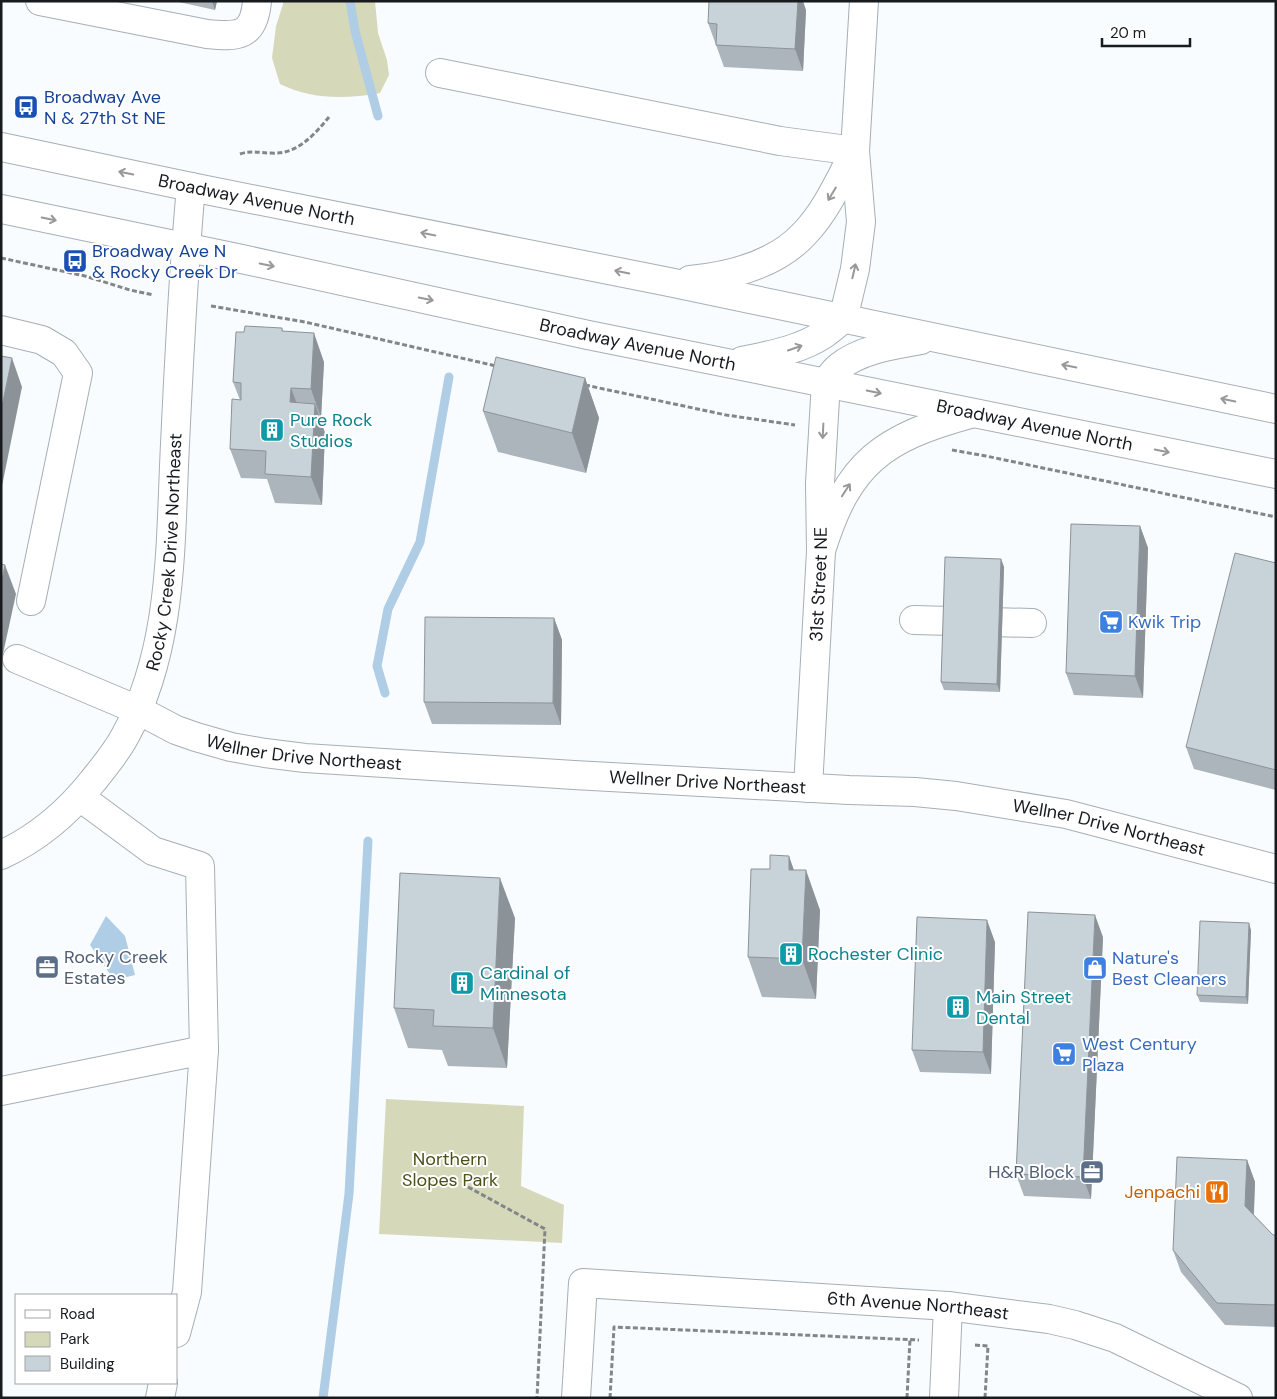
<svg xmlns="http://www.w3.org/2000/svg" width="1277" height="1399" font-family="'DM Sans',sans-serif">
  <style>
    .green { fill: #d6d9b9 }
    .water { fill: #afcde5 }
    .lines { fill: none; stroke-linecap: round; stroke-linejoin: round }
    .stream { stroke: #afcde5; stroke-width: 9 }
    .minor-casing { stroke: #a6afb6; stroke-width: 30 }
    .major-casing { stroke: #a6afb6; stroke-width: 30 }
    .path { stroke: #838689; stroke-width: 3; stroke-dasharray: 5 2.5; stroke-linecap: butt }
    .minor { stroke: #fff; stroke-width: 28 }
    .major { stroke: #fff; stroke-width: 28 }
    .wall { fill: #acb5bb }
    .shaded-wall { fill: #8c9398 }
    .building { fill: #c8d2d9; stroke: #8c9398 }
    .oneway { stroke: #97989a }
    .labels { text-anchor: middle; stroke-width: 4; stroke-linejoin: round; paint-order: stroke }
    .transit-label { font-size: 18px; fill: #164399; stroke: #fff; text-anchor: start }
    .street-label { font-size: 18px; fill: #181b1e; stroke: #fff }
    .culture-label { font-size: 18px; fill: #0d838f; stroke: #fff; text-anchor: start }
    .shop-label { font-size: 18px; fill: #366cbe; stroke: #fff; text-anchor: start }
    .service-label { font-size: 18px; fill: #4e5e75; stroke: #fff; text-anchor: start }
    .park-label { font-size: 18px; fill: #4d5018; stroke: #fff }
    .food-label { font-size: 18px; fill: #c56008; stroke: #fff; text-anchor: end }
  </style>
  <rect width="100%" height="100%" fill="#f8fcff"/>
  <path class="green" d="M 284,1 L 375,1 L 378,33 L 387,60 L 389,75 L 380,93 C 346,99 312,100 280,84 L 272,58 L 276,26 Z
    M 386,1099 L 524,1106 L 521,1186 L 564,1205 L 562,1243 L 379,1234 Z"/>
  <path class="water" d="M 106,916 L 125,936 L 135,975 L 114,980 L 90,945 Z"/>
  <g class="lines">
    <path class="stream" d="M 350,1 L 355,31 L 378,116
      M 385,693 L 377,666 L 388,609 L 420,542 L 449,377
      M 323,1398 L 349,1194 L 368,841"/>
    <defs>
      <g id="minor">
        <path d="M 40,1 L 207,34 C 238,37 254,37 257,1"/>
        <path d="M 440,73 L 780,141 L 855,151"/>
        <path d="M 843,319 L 855,269 L 861,222 L 855,151 L 864,1"/>
        <path d="M 1,330 L 42,340 L 64,353 L 78,373 L 31,601"/>
        <path d="M 914,620 L 1032,623"/>
        <path id="s1" d="M 17,659 L 138,710 L 176,730 L 196,737 L 231,747 L 265,753 L 305,758 L 574,775 L 849,790 L 915,792 L 956,796 L 1066,814 L 1276,869"/>
        <path id="s2" d="M 808,788 L 821,551 L 820,483 L 826,382"/>
        <path d="M 80,797 L 153,851 L 200,866 L 204,1050"/>
        <path id="s3" d="M 1,855 C 36,839 68,812 92,782 C 104,767 116,753 125,736 C 174,648 170,542 175,444 C 179,359 183,273 191,187"/>
        <path d="M 1,1091 L 204,1050 L 187,1292 L 176,1333"/>
        <path d="M 160,1398 L 163,1383"/>
        <path id="s4" d="M 576,1398 L 583,1283 L 948,1306 L 1049,1319 L 1075,1325 L 1115,1338 L 1238,1398"/>
        <path d="M 944,1398 L 948,1306"/>
      </g>
      <g id="major">
        <path id="s5" d="M 1,147 L 191,187 L 669,282 L 1276,409"/>
        <path id="s6" d="M 1,209 L 237,258 L 588,335 L 1276,474"/>
        <path d="M 690,280 C 731,276 776,265 805,233 C 827,210 840,179 855,151"/>
        <path d="M 742,361 C 770,355 800,350 824,334 C 831,329 837,324 843,319"/>
        <path d="M 826,382 C 830,377 834,371 839,367 C 861,349 894,345 921,340"/>
        <path d="M 821,551 C 848,462 883,438 970,414"/>
      </g>
    </defs>
    <use href="#minor" class="minor-casing"/>
    <use href="#major" class="major-casing"/>
    <path class="path" d="M 240,154 C 251,150 259,153 271,153 C 297,155 314,135 329,117
      M 1,258 L 85,276 L 130,290 L 154,295
      M 211,306 L 305,322 L 496,366
      M 585,385 L 726,415 L 795,425
      M 952,450 L 986,456 L 1276,517
      M 468,1187 L 545,1229 L 537,1398
      M 975,1345 L 988,1346 L 985,1398
      M 610,1398 L 614,1327 L 919,1340
      M 907,1398 L 910,1339"/>
    <use href="#minor" class="minor"/>
    <use href="#major" class="major"/>
  </g>
  <path class="wall" d="M 174,1 L 217,1 L 215,10 Z
    M 806,10 L 803,71 L 724,67 L 708,23 Z
    M 282,328 L 283,331 L 324,362 L 321,418 L 320,418 L 325,433 L 322,505 L 275,503 L 267,479 L 241,478 L 230,449 L 240,400 L 233,382 L 244,332 Z
    M 585,378 L 599,418 L 586,473 L 498,452 L 483,411 Z
    M 1140,526 L 1148,548 L 1143,698 L 1074,695 L 1066,673 Z
    M 1001,559 L 1004,567 L 1000,692 L 944,690 L 941,682 Z
    M 1276,563 L 1276,790 L 1194,769 L 1186,747 Z
    M 554,618 L 562,640 L 561,725 L 432,724 L 424,702 Z
    M 794,870 L 820,910 L 816,999 L 762,997 L 748,957 Z
    M 515,918 L 507,1068 L 448,1066 L 442,1050 L 408,1048 L 394,1008 Z
    M 1251,930 L 1248,1004 L 1200,1002 L 1197,995 Z
    M 1103,937 L 1091,1199 L 1024,1196 L 1016,1174 Z
    M 995,942 L 991,1074 L 920,1072 L 912,1050 Z
    M 1247,1160 L 1255,1182 L 1254,1215 L 1273,1235 L 1276,1235 L 1276,1327 L 1225,1325 L 1181,1272 L 1173,1250 Z"/>
  <path class="shaded-wall" d="M 212,1 L 217,1 L 215,10 Z
    M 795,1 L 803,1 L 806,10 L 803,71 L 795,49 Z
    M 314,333 L 324,362 L 321,418 L 311,389 Z
    M 12,358 L 22,387 L 1,491 L 1,411 Z
    M 585,378 L 599,418 L 586,473 L 572,433 Z
    M 291,388 L 302,417 L 290,402 Z
    M 315,404 L 325,433 L 322,505 L 311,477 Z
    M 1140,526 L 1148,548 L 1143,698 L 1135,676 Z
    M 1001,559 L 1004,567 L 1000,692 L 997,684 Z
    M 5,565 L 16,594 L 1,663 L 1,585 Z
    M 554,618 L 562,640 L 561,725 L 553,703 Z
    M 789,856 L 803,896 L 789,870 Z
    M 806,870 L 820,910 L 816,999 L 802,959 Z
    M 500,878 L 515,918 L 507,1068 L 493,1028 Z
    M 1095,915 L 1103,937 L 1091,1199 L 1083,1177 Z
    M 987,920 L 995,942 L 991,1074 L 983,1052 Z
    M 1249,923 L 1251,930 L 1248,1004 L 1246,997 Z
    M 1247,1160 L 1255,1182 L 1253,1228 L 1245,1206 Z"/>
  <path class="building" d="M 709,1 L 798,1 L 795,49 L 716,45 L 717,24 L 708,23 Z
    M 245,326 L 282,328 L 282,331 L 314,333 L 311,389 L 291,388 L 290,402 L 315,404 L 311,477 L 265,474 L 266,451 L 230,449 L 232,399 L 241,400 L 241,383 L 233,382 L 236,332 L 244,332 Z
    M 1,356 L 12,358 L 1,411 Z
    M 496,357 L 585,378 L 572,433 L 483,411 Z
    M 1071,524 L 1140,526 L 1135,676 L 1066,673 Z
    M 1235,553 L 1276,563 L 1276,770 L 1186,747 Z
    M 945,557 L 1001,559 L 997,684 L 941,682 Z
    M 1,564 L 5,565 L 1,585 Z
    M 425,617 L 554,618 L 553,703 L 424,702 Z
    M 770,855 L 789,856 L 789,870 L 806,870 L 802,959 L 748,957 L 751,869 L 770,869 Z
    M 400,873 L 500,878 L 493,1028 L 433,1026 L 434,1010 L 394,1008 Z
    M 1028,912 L 1095,915 L 1083,1177 L 1016,1174 Z
    M 917,917 L 987,920 L 983,1052 L 912,1050 Z
    M 1200,921 L 1249,923 L 1246,997 L 1197,995 Z
    M 1177,1157 L 1247,1160 L 1245,1206 L 1273,1235 L 1276,1235 L 1276,1305 L 1217,1303 L 1173,1250 Z"/>
  <defs><path id="oneway-shaft" d="M-6 0H5M1.5-3L5.5 0L1.5 3" fill="none" stroke-width="1.6" stroke-linecap="round" stroke-linejoin="round" transform="scale(1.25)"/></defs>
  <g class="oneway">
    <use href="#oneway-shaft" transform="translate(126 173) rotate(-168)"/>
    <use href="#oneway-shaft" transform="translate(832 194) rotate(121)"/>
    <use href="#oneway-shaft" transform="translate(49 219) rotate(12)"/>
    <use href="#oneway-shaft" transform="translate(428 234) rotate(-169)"/>
    <use href="#oneway-shaft" transform="translate(267 265) rotate(12)"/>
    <use href="#oneway-shaft" transform="translate(854 271) rotate(-77)"/>
    <use href="#oneway-shaft" transform="translate(622 272) rotate(-169)"/>
    <use href="#oneway-shaft" transform="translate(426 299) rotate(12)"/>
    <use href="#oneway-shaft" transform="translate(795 348) rotate(-19)"/>
    <use href="#oneway-shaft" transform="translate(1069 366) rotate(-168)"/>
    <use href="#oneway-shaft" transform="translate(874 392) rotate(12)"/>
    <use href="#oneway-shaft" transform="translate(1228 400) rotate(-168)"/>
    <use href="#oneway-shaft" transform="translate(823 431) rotate(93)"/>
    <use href="#oneway-shaft" transform="translate(1162 451) rotate(12)"/>
    <use href="#oneway-shaft" transform="translate(846 490) rotate(-57)"/>
  </g>
  <defs>
    <symbol id="bus-square" viewBox="-11 -11 22 22"><rect x="-9" y="-9" width="18" height="18" rx="4" fill="#1a4fb4" stroke="#fff"/><path d="M-5-6H5V4H4V6H2V4H-2V6H-4V4H-5ZM-3.5-4V0h7V-4ZM-3.5 1.2v1.5H-2V1.2ZM2 1.2v1.5H3.5V1.2Z" fill="#fff"/></symbol>
    <symbol id="building-square" viewBox="-11 -11 22 22"><rect x="-9" y="-9" width="18" height="18" rx="4" fill="#0f9aa8" stroke="#fff"/><path d="M-4-6H4V6H1V3H-1V6H-4ZM-2.5-4.3h1.7v1.8h-1.7ZM.8-4.3h1.7v1.8H.8ZM-2.5-1h1.7V.8h-1.7ZM.8-1h1.7V.8H.8Z" fill="#fff"/></symbol>
    <symbol id="supermarket-square" viewBox="-11 -11 22 22"><rect x="-9" y="-9" width="18" height="18" rx="4" fill="#3f7fe0" stroke="#fff"/><path d="M-6-5.5h2.5l.6 2H6L4.5 2H-2.5L-4.4-4H-6ZM-1.5 3.2a1.3 1.3 0 1 0 .1 0ZM3 3.2a1.3 1.3 0 1 0 .1 0Z" fill="#fff"/></symbol>
    <symbol id="office-square" viewBox="-11 -11 22 22"><rect x="-9" y="-9" width="18" height="18" rx="4" fill="#5c6f8a" stroke="#fff"/><path d="M-6-3h4V-5.5h4V-3h4V5H-6ZM-1-4.5V-3h2v-1.5ZM-6 0V1H6V0Z" fill="#fff"/></symbol>
    <symbol id="shop-square" viewBox="-11 -11 22 22"><rect x="-9" y="-9" width="18" height="18" rx="4" fill="#3f7fe0" stroke="#fff"/><path d="M-5-2.5h2.3a2.7 3.5 0 0 1 5.4 0H5L5.5 6h-11ZM-1.5-2.5h3a1.5 2.3 0 0 0-3 0Z" fill="#fff"/></symbol>
    <symbol id="restaurant-square" viewBox="-11 -11 22 22"><rect x="-9" y="-9" width="18" height="18" rx="4" fill="#e8710a" stroke="#fff"/><path d="M-5-6h1v4h1v-4h1v4h1v-4h1v5L-1.5 .5V6h-2V.5L-5-1ZM5-6V6H3V1.5H1.5Q1.5-4 5-6Z" fill="#fff"/></symbol>
  </defs>
  <g fill-rule="evenodd">
    <use href="#bus-square" x="12" y="93" width="28" height="28"/>
    <use href="#bus-square" x="61" y="247" width="28" height="28"/>
    <use href="#building-square" x="258" y="416" width="28" height="28"/>
    <use href="#supermarket-square" x="1097" y="608" width="28" height="28"/>
    <use href="#building-square" x="777" y="940" width="28" height="28"/>
    <use href="#office-square" x="33" y="953" width="28" height="28"/>
    <use href="#shop-square" x="1081" y="954" width="28" height="28"/>
    <use href="#building-square" x="448" y="969" width="28" height="28"/>
    <use href="#building-square" x="944" y="993" width="28" height="28"/>
    <use href="#supermarket-square" x="1050" y="1040" width="28" height="28"/>
    <use href="#office-square" x="1078" y="1158" width="28" height="28"/>
    <use href="#restaurant-square" x="1203" y="1178" width="28" height="28"/>
  </g>
  <g class="labels">
    <g class="transit-label">
      <text x="44" y="103">Broadway Ave<tspan x="44" dy="21">N &amp; 27th St NE</tspan></text>
      <text x="92" y="257">Broadway Ave N<tspan x="92" dy="21">&amp; Rocky Creek Dr</tspan></text>
    </g>
    <g class="street-label">
      <text dy="6" stroke="none"><textPath href="#s5" startOffset="261">Broadway Avenue North</textPath></text>
      <text dy="6" stroke="none"><textPath href="#s6" startOffset="651">Broadway Avenue North</textPath></text>
      <text dy="6" stroke="none"><textPath href="#s6" startOffset="1056">Broadway Avenue North</textPath></text>
      <text dy="6" stroke="none"><textPath href="#s3" startOffset="365">Rocky Creek Drive Northeast</textPath></text>
      <text dy="6" stroke="none"><textPath href="#s2" startOffset="204">31st Street NE</textPath></text>
      <text dy="6" stroke="none"><textPath href="#s1" startOffset="305">Wellner Drive Northeast</textPath></text>
      <text dy="6" stroke="none"><textPath href="#s1" startOffset="710">Wellner Drive Northeast</textPath></text>
      <text dy="6" stroke="none"><textPath href="#s1" startOffset="1115">Wellner Drive Northeast</textPath></text>
      <text dy="6" stroke="none"><textPath href="#s4" startOffset="451">6th Avenue Northeast</textPath></text>
    </g>
    <g class="culture-label">
      <text x="290" y="426">Pure Rock<tspan x="290" dy="21">Studios</tspan></text>
      <text x="808" y="960">Rochester Clinic</text>
      <text x="480" y="979">Cardinal of<tspan x="480" dy="21">Minnesota</tspan></text>
      <text x="976" y="1003">Main Street<tspan x="976" dy="21">Dental</tspan></text>
    </g>
    <g class="shop-label">
      <text x="1128" y="628">Kwik Trip</text>
      <text x="1112" y="964">Nature's<tspan x="1112" dy="21">Best Cleaners</tspan></text>
      <text x="1082" y="1050">West Century<tspan x="1082" dy="21">Plaza</tspan></text>
    </g>
    <g class="service-label">
      <text x="64" y="963">Rocky Creek<tspan x="64" dy="21">Estates</tspan></text>
      <text x="1074" y="1178" text-anchor="end">H&amp;R Block</text>
    </g>
    <g class="park-label">
      <text x="450" y="1165">Northern<tspan x="450" dy="21">Slopes Park</tspan></text>
    </g>
    <g class="food-label">
      <text x="1200" y="1198">Jenpachi</text>
    </g>
  </g>
  <rect width="1277" height="1399" fill="none" stroke="#181b1e" stroke-width="5"/>
  <rect x="15" y="1294" width="162" height="90" fill="#ffffff" stroke="#a3a4a5"/>
  <rect x="25" y="1310" width="25" height="8" fill="#ffffff" stroke="#a3a4a5"/>
  <text x="60" y="1319" font-size="15" fill="#181b1e">Road</text>
  <rect x="25" y="1332" width="25" height="15" fill="#d6d9b9" stroke="#a3a4a5"/>
  <text x="60" y="1344" font-size="15" fill="#181b1e">Park</text>
  <rect x="25" y="1356" width="25" height="15" fill="#c8d2d9" stroke="#a3a4a5"/>
  <text x="60" y="1369" font-size="15" fill="#181b1e">Building</text>
  <path d="M1102 38v8h88v-8" fill="none" stroke="#181b1e" stroke-width="2.5"/>
  <text x="1110" y="38" font-size="15" fill="#181b1e" stroke="#ffffff" stroke-width="4" paint-order="stroke">20 m</text>
</svg>
